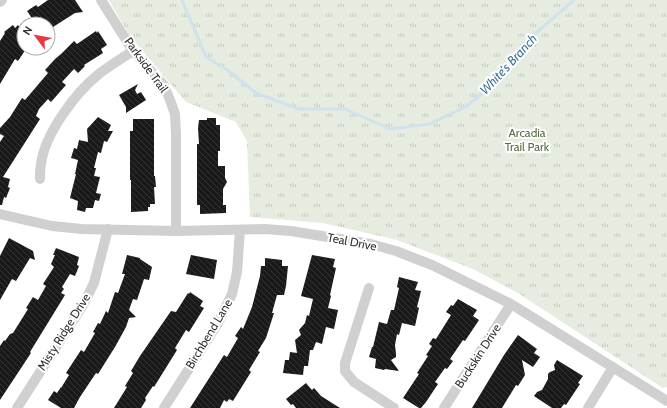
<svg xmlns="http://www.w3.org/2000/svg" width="667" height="408" font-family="Cabin,sans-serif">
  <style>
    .park { fill: url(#park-tufts) }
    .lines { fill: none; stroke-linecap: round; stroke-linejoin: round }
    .stream { stroke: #cfe2ee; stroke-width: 3 }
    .building { fill: url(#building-back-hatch) }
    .minor { stroke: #d0d0d0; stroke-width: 10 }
    .labels { text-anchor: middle; stroke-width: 4; stroke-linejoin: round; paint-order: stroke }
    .street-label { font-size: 12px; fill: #333; stroke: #fff }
    .park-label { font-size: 12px; fill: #56703f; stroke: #fff }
    .water-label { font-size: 13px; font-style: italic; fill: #3f7597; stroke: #fff }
  </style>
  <defs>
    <pattern id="park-tufts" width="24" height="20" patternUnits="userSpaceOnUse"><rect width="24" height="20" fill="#e6ecdf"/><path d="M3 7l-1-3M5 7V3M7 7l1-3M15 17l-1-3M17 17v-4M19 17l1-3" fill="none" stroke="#c6cbc0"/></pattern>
    <pattern id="building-back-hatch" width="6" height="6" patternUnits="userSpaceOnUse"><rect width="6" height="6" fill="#1a1a1a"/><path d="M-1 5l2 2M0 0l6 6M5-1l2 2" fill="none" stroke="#333"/></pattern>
  </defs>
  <rect width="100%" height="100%" fill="#fff"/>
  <path class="park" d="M 109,0 L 667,0 L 667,387 L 663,388 L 518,293 L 473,269 L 397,240 L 323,223 L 250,217 L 247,141 L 236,122 L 186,102 L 129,35 Z"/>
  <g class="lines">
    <path class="stream" d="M 182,0 L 206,57 L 226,69 L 256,93 L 298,109 L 345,109 L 390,129 L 430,124 L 467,106 L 493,84 L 522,45 L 574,0"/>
  </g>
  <path class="building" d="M 48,0 L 75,0 L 83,12 L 75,13 L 53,27 L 52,26 L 48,28 L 48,24 L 36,24 L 27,11 L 36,5 L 38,7 Z
    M 24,24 L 24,52 L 18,61 L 15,59 L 0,84 L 0,41 L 5,33 L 4,32 L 13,25 L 15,28 L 18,25 L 20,28 Z
    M 96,31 L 97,33 L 98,31 L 107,45 L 101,49 L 103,53 L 84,65 L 85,66 L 78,73 L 74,69 L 62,82 L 66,85 L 51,102 L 48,99 L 39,109 L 36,116 L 40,119 L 3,177 L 10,179 L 8,187 L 10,188 L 6,198 L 4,197 L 2,205 L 0,205 L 0,142 L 4,136 L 0,134 L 0,128 L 10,117 L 22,98 L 25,100 L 48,73 L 45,70 L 55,59 L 61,54 L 74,41 L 77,44 Z
    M 138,84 L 135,90 L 137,94 L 141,92 L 146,100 L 126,113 L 126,107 L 119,95 Z
    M 98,117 L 111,125 L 108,131 L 113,131 L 107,142 L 104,141 L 101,153 L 98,152 L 94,168 L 96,168 L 94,176 L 100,177 L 96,193 L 101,194 L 99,201 L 95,200 L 93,208 L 86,208 L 85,212 L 77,210 L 78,201 L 70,198 L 76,174 L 75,174 L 78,160 L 71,158 L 74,148 L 77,149 L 79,140 L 88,142 L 87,129 Z
    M 207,118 L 216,118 L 216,125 L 220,125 L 220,151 L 218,151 L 218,166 L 225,166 L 225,178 L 227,182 L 223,189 L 223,205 L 226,205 L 226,213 L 200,214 L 200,205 L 197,205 L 197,144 L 199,144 L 198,128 L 199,120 L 207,120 Z
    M 133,119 L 154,119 L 154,176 L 155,176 L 156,187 L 154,187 L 155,204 L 150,204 L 150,207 L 148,207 L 148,211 L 131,212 L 131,180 L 130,180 L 130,131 L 133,131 Z
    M 9,238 L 33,251 L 35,260 L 30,258 L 16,281 L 12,279 L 0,300 L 0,256 Z
    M 56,248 L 79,257 L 77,265 L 79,266 L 75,276 L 70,274 L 62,287 L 64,289 L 61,293 L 65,295 L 30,352 L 31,353 L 0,400 L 0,346 L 4,340 L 5,341 L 10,334 L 13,333 L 28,309 L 26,308 L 33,297 L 38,300 L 46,286 L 43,284 L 54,267 L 51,264 L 55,255 L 53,255 Z
    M 127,255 L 140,258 L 140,259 L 152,267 L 149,280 L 144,279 L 137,300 L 133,299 L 129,310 L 136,317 L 129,318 L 126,327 L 115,347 L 98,374 L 96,373 L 80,397 L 74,408 L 61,408 L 48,400 L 54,391 L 57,393 L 61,387 L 61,388 L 69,375 L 66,373 L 81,350 L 84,352 L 95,333 L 93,332 L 98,323 L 100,324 L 106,311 L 108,313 L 115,292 L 118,293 L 125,274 L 122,274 Z
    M 191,255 L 217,260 L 214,279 L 186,274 Z
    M 312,255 L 335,259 L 333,267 L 336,268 L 330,295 L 331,296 L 328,308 L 338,310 L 334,329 L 326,327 L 322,344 L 316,342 L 313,350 L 310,350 L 308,366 L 304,366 L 303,375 L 283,373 L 285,360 L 289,360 L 290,352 L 297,353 L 295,340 L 301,335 L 299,330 L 305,323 L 307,315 L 309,316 L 313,299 L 301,296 Z
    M 265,258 L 282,260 L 282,266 L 288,266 L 286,286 L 284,295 L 277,295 L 272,313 L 274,313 L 266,338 L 258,351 L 260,352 L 249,370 L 251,372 L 233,401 L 229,399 L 227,402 L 224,400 L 220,408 L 190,408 L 224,355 L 227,357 L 238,338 L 235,336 L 241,327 L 243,329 L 252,307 L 260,276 L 261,266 L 265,266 Z
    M 399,277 L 418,282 L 415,290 L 421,291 L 417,307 L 419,308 L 415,326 L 402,323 L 399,335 L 397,334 L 395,345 L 396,354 L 396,357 L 391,360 L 399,371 L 385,369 L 384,370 L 375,368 L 376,359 L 369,357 L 372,347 L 373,347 L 379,322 L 387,324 L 391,310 L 394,310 L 399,288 L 397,287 Z
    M 190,292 L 203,301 L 200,306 L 204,308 L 189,332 L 186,330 L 175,348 L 177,350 L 154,387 L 153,386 L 145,398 L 146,400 L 141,408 L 114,408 L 127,387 L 125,386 L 133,373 L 131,371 L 140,356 L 171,311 L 176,312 L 188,293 L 189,294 Z
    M 458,299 L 477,310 L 473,316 L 479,320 L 465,341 L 463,340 L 450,359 L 453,361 L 447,369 L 445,368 L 435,382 L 438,384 L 426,402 L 421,408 L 419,408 L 403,398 L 419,374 L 417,373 L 428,356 L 426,355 L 432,346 L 429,344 L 433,338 L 436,339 L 451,315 L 446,312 L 451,305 L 453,306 Z
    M 518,335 L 537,349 L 534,353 L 540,357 L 533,367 L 522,360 L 525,375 L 518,386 L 516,385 L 502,408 L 472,408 L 504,355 Z
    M 557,360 L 583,376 L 578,383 L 580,384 L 566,405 L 564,404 L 561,408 L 552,408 L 534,396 L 537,392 L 542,390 L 548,379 L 548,374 L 550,372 L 555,370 L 554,365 Z
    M 306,383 L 312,390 L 314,388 L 321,396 L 340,408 L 296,408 L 293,404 L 291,405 L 286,399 Z"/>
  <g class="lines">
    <path class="minor" d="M 101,0 L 133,51 L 164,85 L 170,100 L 175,114 L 176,134 L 176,231
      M 0,2 L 2,0
      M 40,179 C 40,174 40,169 41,164 C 45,133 76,92 100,73 C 111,65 122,58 133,51
      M 0,214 L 52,226 L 82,229 L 176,231 L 265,229 L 291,231 L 371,244 L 396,251 L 432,265 L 511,304 L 667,401
      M 369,288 L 345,363 L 345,371 L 354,382 L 394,408
      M 17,408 L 83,305 L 94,283 L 108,229
      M 164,408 L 218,323 L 232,294 L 237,272 L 240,230
      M 444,408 L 511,304
      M 588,408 L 613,367"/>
  </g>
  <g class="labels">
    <g class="street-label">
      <text transform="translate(146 65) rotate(54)" y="4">Parkside Trail</text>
      <text transform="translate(352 242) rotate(11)" y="4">Teal Drive</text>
      <text transform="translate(64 332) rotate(-58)" y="4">Misty Ridge Drive</text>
      <text transform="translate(209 334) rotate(-59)" y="4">Birchbend Lane</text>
      <text transform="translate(478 356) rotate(-57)" y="4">Buckskin Drive</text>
    </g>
    <g class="park-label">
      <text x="527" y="137">Arcadia<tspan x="527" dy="14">Trail Park</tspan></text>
    </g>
    <g class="water-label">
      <text transform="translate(508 64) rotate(-47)" y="5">White's Branch</text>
    </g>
  </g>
  <g transform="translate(36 36) rotate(302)"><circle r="19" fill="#ffffff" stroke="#adadad"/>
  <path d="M0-3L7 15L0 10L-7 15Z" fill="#e63946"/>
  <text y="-6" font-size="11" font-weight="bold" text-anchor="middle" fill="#333333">N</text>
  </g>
</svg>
